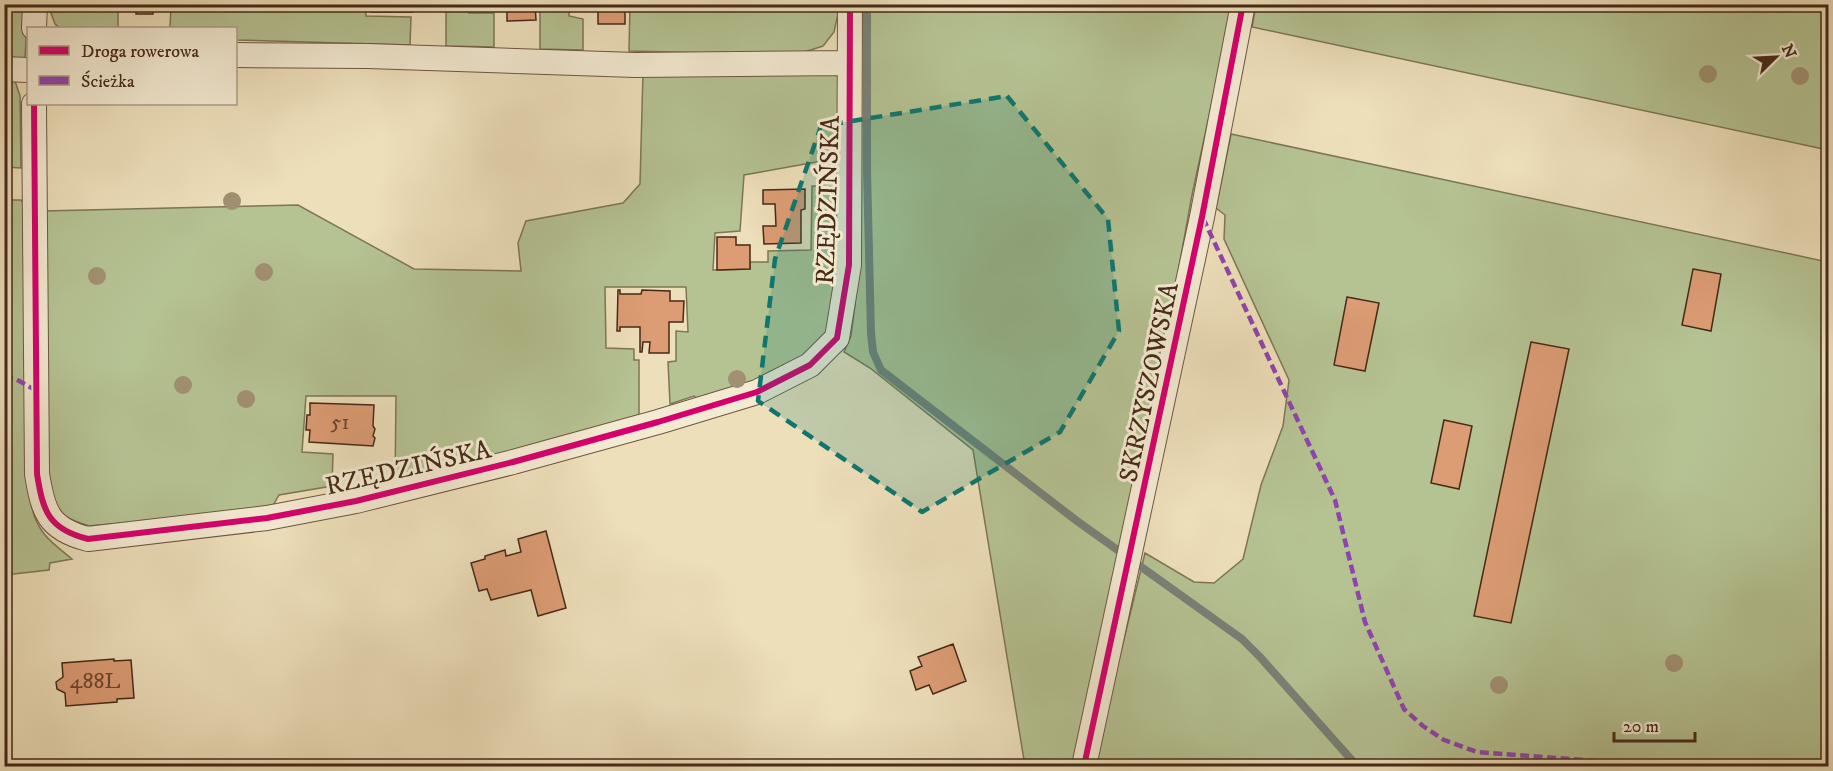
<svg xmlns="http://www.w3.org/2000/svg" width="1833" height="771" font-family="'IM FELL DW Pica',serif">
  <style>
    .green { fill: #b5c292; stroke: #7e7655; stroke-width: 1.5 }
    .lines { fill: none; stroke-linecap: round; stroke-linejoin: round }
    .stream { stroke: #798178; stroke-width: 8 }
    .building { fill: #dc9c74; stroke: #462918; stroke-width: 1.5 }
    .street-casing { stroke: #705640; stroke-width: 26 }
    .street { stroke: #f3ead2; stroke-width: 24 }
    .quiet { stroke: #8e44ad; stroke-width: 4.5; stroke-dasharray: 9 4.5; stroke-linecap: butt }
    .cycleway-casing { stroke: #f3ead2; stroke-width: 10 }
    .cycleway { stroke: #d6006c; stroke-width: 6 }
    .tree { fill: #a19071 }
    .marked { fill: #0f766e; fill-opacity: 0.2; stroke: #0f766e; stroke-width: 4.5; stroke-dasharray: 12 8; stroke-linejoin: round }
    .labels { text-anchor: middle; stroke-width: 6; stroke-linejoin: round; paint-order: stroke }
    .number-label { font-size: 22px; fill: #6c462f }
    .street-label { font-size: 26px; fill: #462918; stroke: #f3ead2 }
  </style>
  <rect width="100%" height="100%" fill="#eddfba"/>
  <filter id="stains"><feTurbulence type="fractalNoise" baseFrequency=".00333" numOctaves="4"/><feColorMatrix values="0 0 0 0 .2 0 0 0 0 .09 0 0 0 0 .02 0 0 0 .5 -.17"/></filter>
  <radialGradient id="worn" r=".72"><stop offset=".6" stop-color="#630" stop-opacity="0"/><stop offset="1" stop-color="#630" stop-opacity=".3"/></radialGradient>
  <path class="green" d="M 98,4 L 118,6 L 118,28 L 60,28 L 55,24 L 48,5 Z
    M 4,5 L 28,5 L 25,58 L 5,58 Z
    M 171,5 L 365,5 L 366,16 L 411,17 L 410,45 L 236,40 L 236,28 L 170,28 Z
    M 446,5 L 469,5 L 469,13 L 494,13 L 494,47 L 446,46 Z
    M 540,5 L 569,5 L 569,16 L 583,19 L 583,50 L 540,49 Z
    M 630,5 L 840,5 L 834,32 L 823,46 L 795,55 L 629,51 Z
    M 856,5 L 1233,5 L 1192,195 L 1160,372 L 1074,766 L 1025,766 L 973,450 L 870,368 L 844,352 L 851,336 L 855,305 Z
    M 1256,5 L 1828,5 L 1828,150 L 1252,27 Z
    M 643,72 L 842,75 L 843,145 L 837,154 L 822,161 L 744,175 L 740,231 L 715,233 L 713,270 L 750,269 L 750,262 L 768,262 L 768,251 L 811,250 L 812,186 L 833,187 L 843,194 L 835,313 L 822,340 L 802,359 L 768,376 L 699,401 L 694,396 L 670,404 L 668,362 L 676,361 L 676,331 L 688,332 L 686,287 L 605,287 L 606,348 L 634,349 L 634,360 L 639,360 L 639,415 L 536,445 L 395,481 L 396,396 L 306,396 L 302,452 L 333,454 L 332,486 L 279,495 L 271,509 L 89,526 C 46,512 52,506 47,465 L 43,211 L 298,205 L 414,269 L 521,271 L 518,243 L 526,221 L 623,203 L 640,184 Z
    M 4,78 L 14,78 L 20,96 L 21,168 L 5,167 Z
    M 1231,134 L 1828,262 L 1828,766 L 1095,766 L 1106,713 L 1145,553 L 1194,582 L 1214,583 L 1243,559 L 1261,485 L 1283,426 L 1289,380 L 1224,239 L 1225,215 L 1216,208 Z
    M 4,200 L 21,200 L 26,208 L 28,223 L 31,504 C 37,533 51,542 72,559 L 50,563 L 49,570 L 5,575 Z"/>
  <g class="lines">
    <path class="stream" d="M 867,4 L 867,171 L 871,333 L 873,352 L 881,370 L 1077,521 L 1242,639 L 1260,657 L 1357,766"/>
  </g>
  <path class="building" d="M 136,4 L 153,4 L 153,14 L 136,14 Z
    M 371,4 L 438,4 L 438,10 L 412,10 L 412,12 L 371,12 Z
    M 477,4 L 535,4 L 536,20 L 507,21 L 507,7 L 477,8 Z
    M 575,4 L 625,4 L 625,24 L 598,24 L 598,7 L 575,7 Z
    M 805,189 L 805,209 L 801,210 L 801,243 L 764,244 L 763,226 L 776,226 L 775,204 L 763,204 L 763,190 Z
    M 717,237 L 736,237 L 736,245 L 750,245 L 750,269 L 717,270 Z
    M 1693,269 L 1721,274 L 1711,331 L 1682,325 Z
    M 618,290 L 620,290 L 620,294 L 641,294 L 642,290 L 670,291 L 670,301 L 684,301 L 683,322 L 669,322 L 669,353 L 649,353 L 650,342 L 643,342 L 642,352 L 640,352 L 640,327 L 620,327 L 620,331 L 617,331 Z
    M 1347,297 L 1379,303 L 1365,371 L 1334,365 Z
    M 1531,342 L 1569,349 L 1511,623 L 1474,616 Z
    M 310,403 L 374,405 L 373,426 L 375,429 L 373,436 L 375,438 L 373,446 L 309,442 L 310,430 L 306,430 L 307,415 L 310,415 Z
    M 1444,420 L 1472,426 L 1459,489 L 1431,483 Z
    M 546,531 L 566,608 L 538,616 L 531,590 L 491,600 L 487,589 L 479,591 L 471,563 L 485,559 L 485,556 L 505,550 L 506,556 L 521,552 L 518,539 Z
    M 953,644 L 966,681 L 933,694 L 929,685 L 916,690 L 910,671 L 922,666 L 918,657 Z
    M 114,659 L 114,661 L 131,660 L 134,698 L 117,699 L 117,702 L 66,706 L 65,693 L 57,689 L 56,682 L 63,677 L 62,663 Z"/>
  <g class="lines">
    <defs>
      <path id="street" d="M 34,28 L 35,4
        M 236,55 L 368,56 L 635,65 L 849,63
        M 4,69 L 28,70
        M 34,104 L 37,474 C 43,511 48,529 88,539 L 267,518 L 356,501 L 513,462 L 658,422 L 757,392 L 810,365 L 837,338 L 849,265 L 850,4
        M 1084,766 L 1202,217 L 1243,4"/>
    </defs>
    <use href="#street" class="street-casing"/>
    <use href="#street" class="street"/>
    <path class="quiet" d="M 1203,218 L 1335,500 L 1365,622 L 1404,709 L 1423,726 L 1444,740 L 1477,752 L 1597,761 L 1610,766
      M 4,377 L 14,378 L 37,391"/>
    <defs>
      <path id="cycleway" d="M 34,104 L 37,474 C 43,511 48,529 88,539 L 267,518 L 356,501 L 513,462 L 658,422 L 757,392 L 810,365 L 837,338 L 849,265 L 850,4
        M 1084,766 L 1202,217 L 1243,4"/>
    </defs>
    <use href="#cycleway" class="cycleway-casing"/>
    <use href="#cycleway" class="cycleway"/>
  </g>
  <g class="tree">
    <circle cx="1708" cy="74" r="9"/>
    <circle cx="1800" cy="76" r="9"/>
    <circle cx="232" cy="201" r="9"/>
    <circle cx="264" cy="272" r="9"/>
    <circle cx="97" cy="276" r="9"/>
    <circle cx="737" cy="379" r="9"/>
    <circle cx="183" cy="385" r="9"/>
    <circle cx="246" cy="399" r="9"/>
    <circle cx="1674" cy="663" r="9"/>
    <circle cx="1499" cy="685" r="9"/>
  </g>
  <path class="marked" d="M 1007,96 L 1108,219 L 1119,331 L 1060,432 L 922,512 L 758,401 L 775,259 L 821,126 Z"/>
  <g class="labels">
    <g class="number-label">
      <text x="340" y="429">51</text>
      <text x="95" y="688">488L</text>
    </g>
    <g class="street-label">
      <text transform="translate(827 200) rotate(-88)" y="9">RZĘDZIŃSKA</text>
      <text transform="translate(1148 382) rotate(-78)" y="9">SKRZYSZOWSKA</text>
      <text transform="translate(408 467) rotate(-13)" y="9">RZĘDZIŃSKA</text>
    </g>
  </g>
  <rect width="1833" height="771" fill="none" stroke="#eddfba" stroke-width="24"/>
  <rect x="6" y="6" width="1821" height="759" fill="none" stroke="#462918" stroke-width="3"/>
  <rect x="12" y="12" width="1809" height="747" fill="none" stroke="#462918" stroke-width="1.5"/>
  <rect x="27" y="27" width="210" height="78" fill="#f3ead2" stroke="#ae9d88" stroke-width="1.5"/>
  <rect x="39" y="46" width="30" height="9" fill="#d6006c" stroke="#ae9d88" stroke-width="1.5"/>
  <text x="81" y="57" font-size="18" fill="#462918">Droga rowerowa</text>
  <rect x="39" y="76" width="30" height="9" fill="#8e44ad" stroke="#ae9d88" stroke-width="1.5"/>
  <text x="81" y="87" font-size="18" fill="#462918">Ścieżka</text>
  <g transform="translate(1776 57) rotate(66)" stroke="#f3ead2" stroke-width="4.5" paint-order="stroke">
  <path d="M0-4.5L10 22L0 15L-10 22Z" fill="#462918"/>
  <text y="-9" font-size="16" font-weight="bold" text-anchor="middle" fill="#462918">N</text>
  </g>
  <path d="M1614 732v9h81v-9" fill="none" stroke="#462918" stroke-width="3"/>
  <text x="1623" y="732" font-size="18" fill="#462918" stroke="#f3ead2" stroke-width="4.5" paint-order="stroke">20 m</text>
  <rect width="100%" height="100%" filter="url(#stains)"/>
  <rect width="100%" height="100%" fill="url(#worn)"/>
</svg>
